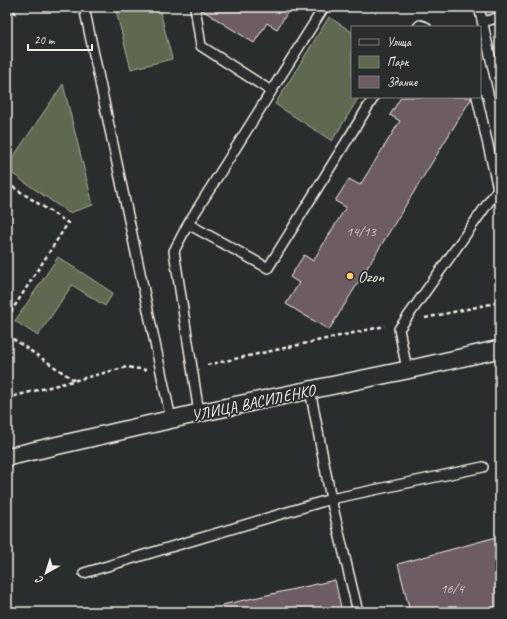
<svg xmlns="http://www.w3.org/2000/svg" width="507" height="619" font-family="Caveat,sans-serif">
  <style>
    .green { fill: #5f6950; stroke: #aaad9c }
    .building { fill: #6d5c64; stroke: #f4f1e8 }
    .lines { fill: none; stroke-linecap: round; stroke-linejoin: round }
    .service-casing { stroke: #f4f1e8; stroke-width: 12 }
    .minor-casing { stroke: #f4f1e8; stroke-width: 20 }
    .path { stroke: #f4f1e8; stroke-width: 2.5; stroke-dasharray: 4 3; stroke-linecap: butt }
    .service { stroke: #2a2d2e; stroke-width: 9 }
    .minor { stroke: #2a2d2e; stroke-width: 17 }
    .poi-dot { fill: #ffd166; stroke: #2a2d2e; stroke-width: 1.5 }
    .labels { text-anchor: middle; stroke-width: 3.5; stroke-linejoin: round; paint-order: stroke }
    .number-label { font-size: 14px; fill: #d2ccc7 }
    .poi-label { font-size: 16px; fill: #f4f1e8; stroke: #2a2d2e; text-anchor: start }
    .street-label { font-size: 16px; fill: #f4f1e8; stroke: #2a2d2e }
  </style>
  <rect width="100%" height="100%" fill="#2a2d2e"/>
  <filter id="ink" filterUnits="userSpaceOnUse"><feTurbulence type="fractalNoise" baseFrequency=".025" numOctaves="2"/><feDisplacementMap in="SourceGraphic" scale="8" xChannelSelector="R" yChannelSelector="G"/><feConvolveMatrix kernelMatrix="1 2 1 2 8 2 1 2 1" color-interpolation-filters="sRGB"/></filter>
  <g filter="url(#ink)">
    <path class="green" d="M 115,7 L 159,7 L 172,59 L 131,69 Z
      M 329,17 L 352,32 L 352,97 L 359,97 L 332,141 L 275,104 Z
      M 63,84 L 93,205 L 69,213 L 7,170 L 7,166 Z
      M 58,257 L 113,293 L 105,306 L 72,285 L 38,336 L 15,321 Z"/>
    <path class="building" d="M 201,7 L 291,7 L 277,29 L 267,23 L 254,43 L 202,10 Z
      M 401,97 L 471,97 L 471,99 L 329,330 L 286,304 L 299,283 L 290,277 L 304,255 L 313,261 L 346,207 L 335,201 L 349,179 L 360,185 L 400,121 L 390,115 Z
      M 500,536 L 500,612 L 410,612 L 398,564 Z
      M 335,580 L 342,612 L 223,612 L 222,605 Z"/>
    <g class="lines">
      <defs>
        <path id="service" d="M 84,7 L 171,419
          M 195,7 L 201,46 L 271,91
          M 479,7 L 500,99
          M 483,22 L 500,17
          M 418,27 L 420,25 L 426,27
          M 188,224 L 268,268 L 374,97
          M 407,370 L 399,329 L 498,189 L 477,97
          M 310,390 L 331,499 L 358,612
          M 199,413 L 174,251 L 188,224 L 324,7
          M 84,573 L 331,499 L 483,467"/>
        <path id="minor" d="M 7,457 L 199,413 L 407,370 L 500,349"/>
      </defs>
      <use href="#service" class="service-casing"/>
      <use href="#minor" class="minor-casing"/>
      <path class="path" d="M 7,8 L 17,14
        M 7,183 L 68,223 L 7,318
        M 425,318 L 500,302
        M 7,335 L 74,380
        M 207,365 L 385,326
        M 7,398 L 127,367 L 146,370"/>
      <use href="#service" class="service"/>
      <use href="#minor" class="minor"/>
    </g>
  </g>
  <circle class="poi-dot" cx="350" cy="276" r="4"/>
  <g class="labels">
    <g class="number-label">
      <text x="361" y="236">14/13</text>
      <text x="452" y="593">16/4</text>
    </g>
    <g class="poi-label">
      <text x="358" y="282">Ozon</text>
    </g>
    <g class="street-label">
      <text transform="translate(253 402) rotate(-12)" y="6">УЛИЦА ВАСИЛЕНКО</text>
    </g>
  </g>
  <rect width="507" height="619" fill="none" stroke="#2a2d2e" stroke-width="24"/>
  <rect x="12" y="12" width="483" height="595" fill="none" stroke="#f4f1e8" stroke-width="1.5" filter="url(#ink)"/>
  <rect x="351" y="26" width="130" height="72" fill="#2a2d2e" stroke="#7b7b78"/>
  <rect x="359" y="39" width="20" height="6" fill="#2a2d2e" stroke="#7b7b78"/>
  <text x="387" y="46" font-size="12" fill="#f4f1e8">Улица</text>
  <rect x="359" y="56" width="20" height="12" fill="#5f6950" stroke="#7b7b78"/>
  <text x="387" y="66" font-size="12" fill="#f4f1e8">Парк</text>
  <rect x="359" y="76" width="20" height="12" fill="#6d5c64" stroke="#7b7b78"/>
  <text x="387" y="86" font-size="12" fill="#f4f1e8">Здание</text>
  <g transform="translate(46 573) rotate(219)" stroke="#2a2d2e" stroke-width="3" paint-order="stroke">
  <path d="M0-3L7 15L0 10L-7 15Z" fill="#f4f1e8"/>
  <text y="-6" font-size="11" font-weight="bold" text-anchor="middle" fill="#f4f1e8">С</text>
  </g>
  <path d="M28 44v6h64v-6" fill="none" stroke="#f4f1e8" stroke-width="2"/>
  <text x="34" y="44" font-size="12" fill="#f4f1e8" stroke="#2a2d2e" stroke-width="3" paint-order="stroke">20 m</text>
</svg>
